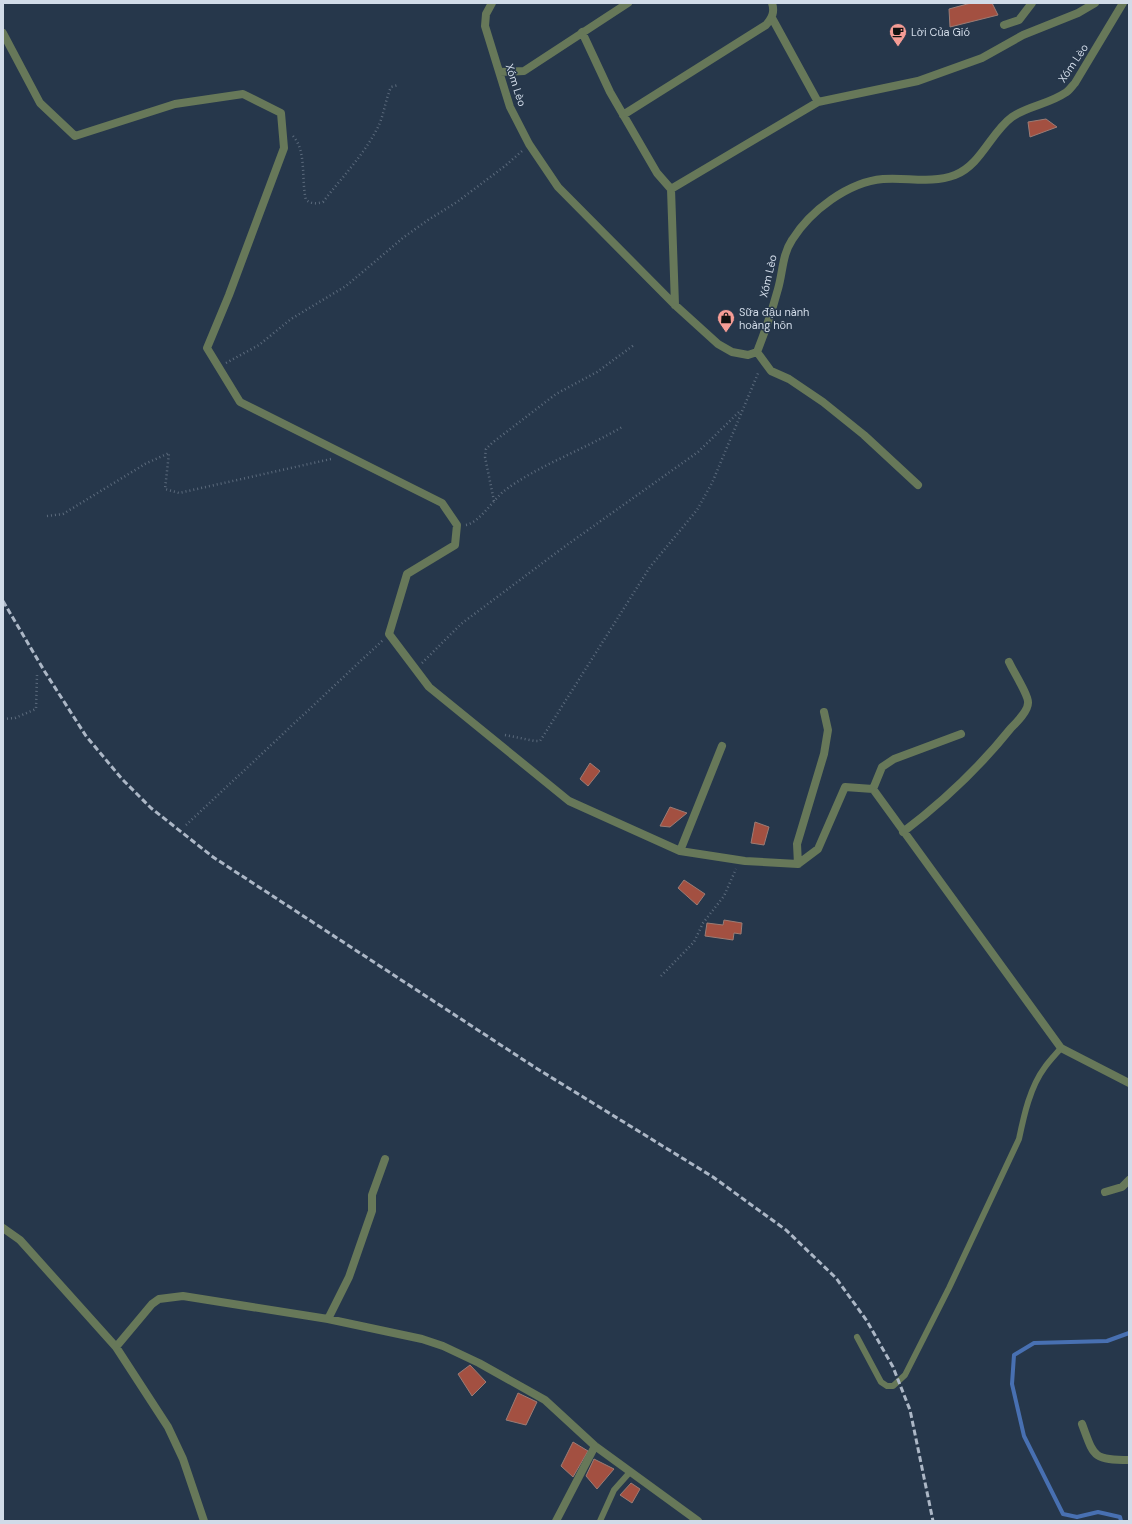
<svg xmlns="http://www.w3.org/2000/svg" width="1132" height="1524" font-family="'DM Sans',sans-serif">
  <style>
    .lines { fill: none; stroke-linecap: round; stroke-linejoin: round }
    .stream { stroke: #4870b2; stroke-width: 4 }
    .building { fill: #a35041; stroke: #9c7c75 }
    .path { stroke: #5c6b7d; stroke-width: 2.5; stroke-dasharray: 1 3; stroke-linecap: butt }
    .lane { stroke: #677859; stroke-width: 6 }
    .street { stroke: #677859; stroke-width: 8 }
    .rail { stroke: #acb7c6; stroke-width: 3; stroke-dasharray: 6 3; stroke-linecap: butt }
    .labels { text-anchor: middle; stroke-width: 3; stroke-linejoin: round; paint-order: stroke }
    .poi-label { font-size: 11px; fill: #d1dbe8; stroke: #26374b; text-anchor: start }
    .street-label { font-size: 11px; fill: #d1dbe8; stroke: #26374b }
  </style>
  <rect width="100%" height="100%" fill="#26374b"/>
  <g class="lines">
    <path class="stream" d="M 1121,1521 L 1120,1517 L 1098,1512 L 1077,1517 L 1063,1514 L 1024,1436 L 1012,1384 L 1014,1355 L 1034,1343 L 1107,1341 L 1129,1333"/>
  </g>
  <path class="building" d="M 971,3 L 992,3 L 998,15 L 950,27 L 949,9 Z
    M 1046,119 L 1057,127 L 1030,137 L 1028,122 Z
    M 590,763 L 600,771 L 588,786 L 580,779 Z
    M 670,807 L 687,813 L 670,827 L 660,826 Z
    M 755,822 L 769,827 L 764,845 L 751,843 Z
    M 684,880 L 705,894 L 697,905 L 678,888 Z
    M 724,920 L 742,923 L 741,934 L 734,933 L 733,940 L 705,936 L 707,923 L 723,925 Z
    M 470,1365 L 486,1382 L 472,1396 L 458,1374 Z
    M 518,1393 L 537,1402 L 526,1425 L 506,1420 Z
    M 573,1442 L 588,1451 L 573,1477 L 561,1466 Z
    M 594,1459 L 614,1469 L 597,1489 L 586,1476 Z
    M 631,1483 L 640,1489 L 632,1503 L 620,1495 Z"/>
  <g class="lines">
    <path class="path" d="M 293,136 C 307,151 301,181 306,200 C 312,204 316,204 323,202 C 342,177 364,155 378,127 C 384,115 385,101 391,87 L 398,85
      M 226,363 L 259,345 L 291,319 L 346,286 L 404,237 L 428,220 L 457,202 L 505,166 L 522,151
      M 494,501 L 485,457 L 486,449 L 492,443 L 556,394 L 597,372 L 634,345
      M 47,516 L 63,514 L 145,464 L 169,453 L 165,489 L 179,493 L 331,459
      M 466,525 C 480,522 492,501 504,491 C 537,466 585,449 622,427
      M 422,663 L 461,624 L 564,547 L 698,452 L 740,411
      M 3,719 L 15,718 L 36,709 L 37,675
      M 505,735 L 535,741 L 540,741 L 542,738 L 650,567 L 697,510 L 712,483 L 759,371
      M 186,825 L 383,640
      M 661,976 L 694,942 L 703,923 L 724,896 L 736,869"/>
    <path class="lane" d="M 857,1337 L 881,1382 L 887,1386 L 893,1386 L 905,1375 L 949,1288 L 1019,1139 C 1024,1115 1030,1087 1045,1067 C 1050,1060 1056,1054 1061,1048
      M 600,1521 L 614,1490 L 630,1472"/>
    <path class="street" d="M 492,3 L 486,14 L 485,26 L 510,107 L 529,144 L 558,187 L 675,305 L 718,344 L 732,352 L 748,355 L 757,352 C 765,332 772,311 778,289 C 783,272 782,255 792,240 C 810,211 848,182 883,179 C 907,177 931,184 955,175 C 981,165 991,132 1012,117 C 1028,106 1049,104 1065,93 C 1069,91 1072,86 1075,83 L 1123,3
      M 1004,25 L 1019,20 L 1032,3
      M 582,32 L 610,92 L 657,173 L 671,189 L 675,305
      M 3,33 L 40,103 L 75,136 L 175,104 L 243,94 L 281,113 L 284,148 L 229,295 L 207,348 L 240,402 L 442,503 L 457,525 L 455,545 L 407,574 L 389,634 L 429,687 L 569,801 L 680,851 L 745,861 L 798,864 L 818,849 L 845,787 L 873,789 L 1061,1048 L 1129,1083
      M 500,72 L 524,71 L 628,3
      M 818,102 L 918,81 L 982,58 L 1023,35 L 1078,13 L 1095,3
      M 623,115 L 766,25 C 772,18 775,12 772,3
      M 671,189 L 818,102 L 772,18
      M 757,352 L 771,371 L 789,379 L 823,402 L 864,435 L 918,485
      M 873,789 L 882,767 L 894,759 L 961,734
      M 903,832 C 944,801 979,768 1011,728 C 1017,722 1028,711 1028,703 C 1029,696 1013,671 1009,662
      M 680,851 L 722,746
      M 798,864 L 797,844 L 824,754 L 828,730 L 824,712
      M 1105,1192 L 1122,1187 L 1129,1180
      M 3,1228 L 20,1240 L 116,1347 L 168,1427 L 183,1459 L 204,1521
      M 328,1319 L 349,1277 L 372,1211 L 372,1195 L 385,1159
      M 116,1347 L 152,1304 L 159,1299 L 183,1296 L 328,1319 L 422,1339 L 443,1346 L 479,1363 L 545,1400 L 595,1446 L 698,1521
      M 1082,1424 C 1094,1456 1092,1460 1129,1460
      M 556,1521 L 595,1446"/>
    <path class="rail" d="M 3,601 L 45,672 L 86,736 L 122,779 L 151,808 L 213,857 L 536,1068 L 713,1177 L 786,1230 L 836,1278 L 867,1321 L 893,1367 L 910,1410 L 933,1521"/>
  </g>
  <defs>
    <symbol id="cafe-pin" viewBox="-11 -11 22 30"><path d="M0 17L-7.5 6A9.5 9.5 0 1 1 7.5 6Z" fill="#f59c95" stroke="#26374b"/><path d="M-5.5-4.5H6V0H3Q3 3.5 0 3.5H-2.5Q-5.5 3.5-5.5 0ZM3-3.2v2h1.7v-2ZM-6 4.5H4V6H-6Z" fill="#111"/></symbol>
    <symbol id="shop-pin" viewBox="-11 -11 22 30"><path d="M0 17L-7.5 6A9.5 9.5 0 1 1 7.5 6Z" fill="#f59c95" stroke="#26374b"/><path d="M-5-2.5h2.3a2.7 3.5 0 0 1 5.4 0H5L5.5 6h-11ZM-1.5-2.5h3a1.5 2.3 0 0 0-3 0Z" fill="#111"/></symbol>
  </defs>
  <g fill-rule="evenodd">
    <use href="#cafe-pin" x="888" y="22" width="20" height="27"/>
    <use href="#shop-pin" x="716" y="308" width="20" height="27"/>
  </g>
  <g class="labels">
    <g class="poi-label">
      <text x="911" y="36">Lời Của Gió</text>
      <text x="739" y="316">Sữa đậu nành<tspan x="739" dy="13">hoàng hôn</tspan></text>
    </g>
    <g class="street-label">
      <text transform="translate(1073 63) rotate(-56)" y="4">Xóm Lèo</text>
      <text transform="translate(516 85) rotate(72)" y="4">Xóm Lèo</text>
      <text transform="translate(768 276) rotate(-77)" y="4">Xóm Lèo</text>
    </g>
  </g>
  <rect width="1132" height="1524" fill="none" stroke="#d1dbe8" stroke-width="8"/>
</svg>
